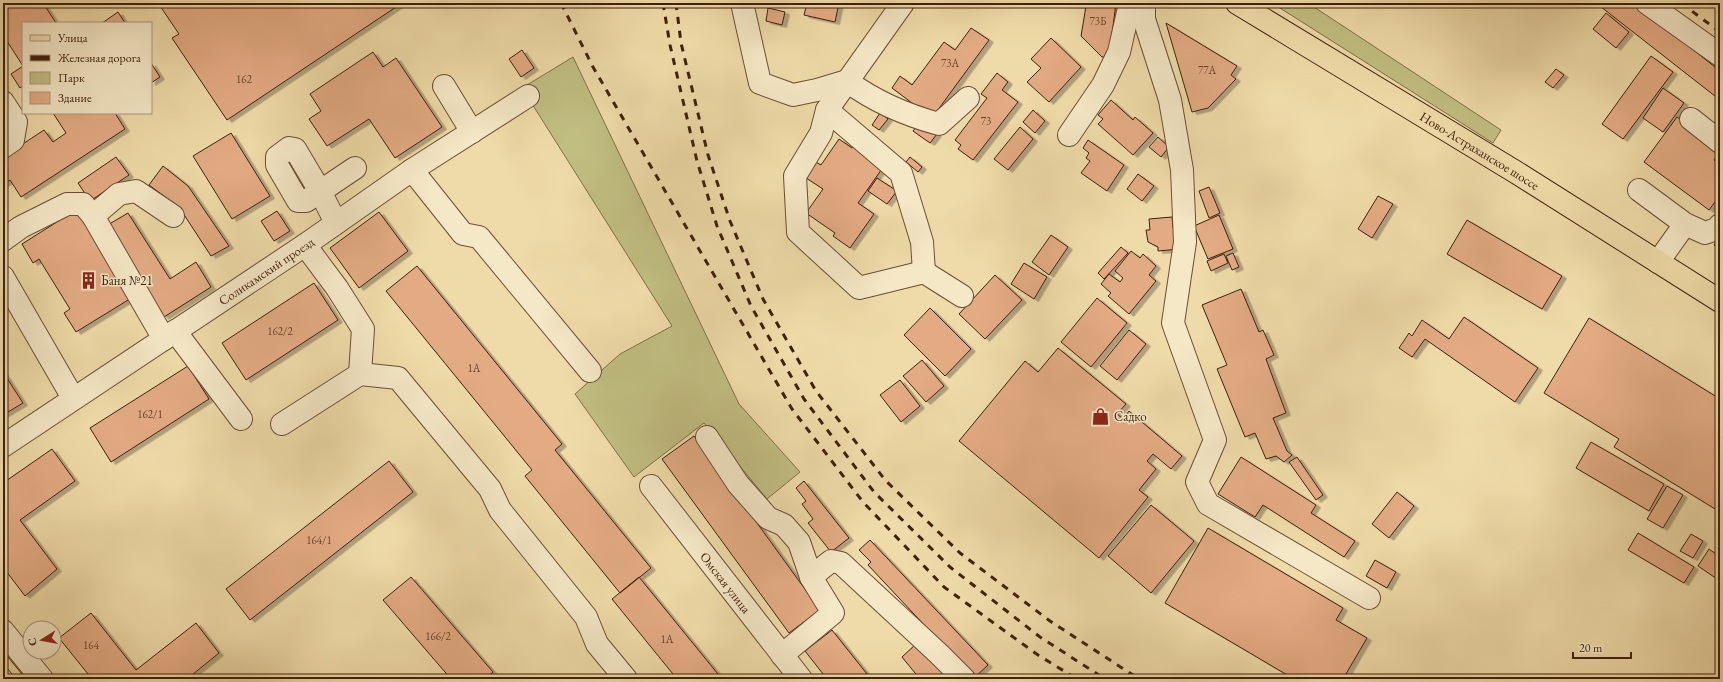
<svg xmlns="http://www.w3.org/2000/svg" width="1723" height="682" font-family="'EB Garamond',serif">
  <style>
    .green { fill: #c1be82; stroke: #806f48 }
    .building { fill: #e3ab84; stroke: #3f200d; filter: url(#shadow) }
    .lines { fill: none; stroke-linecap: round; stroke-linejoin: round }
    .minor-casing { stroke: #6b4f34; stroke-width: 24 }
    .major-casing { stroke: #3f200d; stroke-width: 24 }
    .minor { stroke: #f5e8c7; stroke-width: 22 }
    .major { stroke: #efdba9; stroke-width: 22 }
    .tram { stroke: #3f200d; stroke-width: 1 }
    .rail { stroke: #3f200d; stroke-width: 3; stroke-dasharray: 7 7; stroke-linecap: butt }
    .labels { text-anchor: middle; stroke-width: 3; stroke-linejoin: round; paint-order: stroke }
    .number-label { font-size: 11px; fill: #68432b }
    .street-label { font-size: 13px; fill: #3f200d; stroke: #f5e8c7 }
    .poi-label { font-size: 13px; fill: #3f200d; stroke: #f5e8c7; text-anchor: start }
  </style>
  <defs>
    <filter id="shadow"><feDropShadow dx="4.5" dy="2.5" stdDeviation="0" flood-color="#0004"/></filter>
  </defs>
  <rect width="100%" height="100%" fill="#efdba9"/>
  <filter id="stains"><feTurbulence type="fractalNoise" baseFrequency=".005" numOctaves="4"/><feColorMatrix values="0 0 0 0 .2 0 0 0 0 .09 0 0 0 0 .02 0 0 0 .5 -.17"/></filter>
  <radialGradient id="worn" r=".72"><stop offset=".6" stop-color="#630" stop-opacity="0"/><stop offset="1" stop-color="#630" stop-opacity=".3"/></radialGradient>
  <path class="green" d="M 1272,3 L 1308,3 L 1501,130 L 1493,143 Z
    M 573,57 L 739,404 L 800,472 L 767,499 L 704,423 L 634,477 L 575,394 L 620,354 L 672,326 L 522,88 Z"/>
  <path class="building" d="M 3,3 L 43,3 L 56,23 L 23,23 L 23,86 L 20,88 L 11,74 L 23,66 L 3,35 Z
    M 158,3 L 402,3 L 227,120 L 172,38 L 179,34 Z
    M 807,3 L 839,3 L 835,22 L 804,15 Z
    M 1028,3 L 1116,3 L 1109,57 L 1102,57 L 1081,36 L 1086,6 Z
    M 1596,3 L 1634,3 L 1720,71 L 1720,100 Z
    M 768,8 L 785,12 L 782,25 L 766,21 Z
    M 118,12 L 125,23 L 102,23 Z
    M 1606,13 L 1629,32 L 1616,48 L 1593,29 Z
    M 1166,23 L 1237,66 L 1231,75 L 1236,79 L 1208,108 L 1192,112 Z
    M 971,28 L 989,40 L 932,118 L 892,88 L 900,76 L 912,85 L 944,42 L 955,50 Z
    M 1051,38 L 1081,67 L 1049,102 L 1027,82 L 1041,68 L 1031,59 Z
    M 522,50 L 534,68 L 521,77 L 509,59 Z
    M 373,52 L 383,67 L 396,58 L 442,127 L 395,158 L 369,119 L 327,146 L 309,119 L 321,111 L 310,94 Z
    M 1651,56 L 1673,72 L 1623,139 L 1602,124 Z
    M 151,63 L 160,77 L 151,83 Z
    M 1556,69 L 1564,75 L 1553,88 L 1545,82 Z
    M 997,73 L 1008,82 L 1002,90 L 1018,102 L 973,160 L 958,149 L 961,145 L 955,140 L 987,98 L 981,94 Z
    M 1663,88 L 1684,103 L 1663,132 L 1643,118 Z
    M 1111,100 L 1133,120 L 1135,117 L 1153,133 L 1133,155 L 1098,124 L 1103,119 L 1098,115 Z
    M 1033,110 L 1045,121 L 1035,133 L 1023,122 Z
    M 53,113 L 115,113 L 125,129 L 21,197 L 10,180 L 4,184 L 3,182 L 3,157 L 44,130 L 53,142 L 66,133 Z
    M 880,113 L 888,119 L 879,130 L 872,125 Z
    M 1677,117 L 1720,149 L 1720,151 L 1714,160 L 1720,165 L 1720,195 L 1709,210 L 1644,162 Z
    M 920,122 L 937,134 L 930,143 L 913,131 Z
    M 1020,127 L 1033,139 L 1008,170 L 994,159 Z
    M 231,133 L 270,196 L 232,219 L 193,156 Z
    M 1158,137 L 1169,147 L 1161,157 L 1149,147 Z
    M 839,139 L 852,148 L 854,145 L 884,166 L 858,203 L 874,214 L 850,248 L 833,236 L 835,233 L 806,213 L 823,189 L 803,176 L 814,161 L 821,165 Z
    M 1088,140 L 1124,165 L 1107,191 L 1081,173 L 1090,161 L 1086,158 L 1089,153 L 1083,148 Z
    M 116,157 L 129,175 L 90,201 L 78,183 Z
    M 910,157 L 922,167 L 918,172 L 906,162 Z
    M 163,166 L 188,186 L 229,246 L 211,256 L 179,207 L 149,185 Z
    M 1138,174 L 1154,186 L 1142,201 L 1127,189 Z
    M 877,178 L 897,191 L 887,204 L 868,191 Z
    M 1209,187 L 1220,213 L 1209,218 L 1199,191 Z
    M 1378,196 L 1393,204 L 1372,238 L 1358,229 Z
    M 79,208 L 133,297 L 76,332 L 64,313 L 70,309 L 39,259 L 33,263 L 22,244 Z
    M 277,211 L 290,231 L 274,241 L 261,221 Z
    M 379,212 L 408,251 L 359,288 L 330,248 Z
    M 128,213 L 170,279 L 196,262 L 211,287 L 164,317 L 106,226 Z
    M 1219,215 L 1233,249 L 1208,259 L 1194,226 Z
    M 1172,217 L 1173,228 L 1178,228 L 1180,249 L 1158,251 L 1158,247 L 1148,242 L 1146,230 L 1150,230 L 1149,219 Z
    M 1467,220 L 1562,276 L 1542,309 L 1447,254 Z
    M 1051,235 L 1068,247 L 1049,275 L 1032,262 Z
    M 1720,236 L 1720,250 L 1714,245 Z
    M 1121,247 L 1128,253 L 1104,279 L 1098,273 Z
    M 1131,251 L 1140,258 L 1143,254 L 1156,266 L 1149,275 L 1156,281 L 1129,314 L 1108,296 L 1111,293 L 1101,284 L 1109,274 L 1120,282 L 1123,278 L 1115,271 Z
    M 1233,253 L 1239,267 L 1232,270 L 1226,256 Z
    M 1224,254 L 1228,263 L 1211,271 L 1207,261 Z
    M 1024,263 L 1047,277 L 1034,299 L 1011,284 Z
    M 417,266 L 562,444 L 555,450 L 651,568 L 620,593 L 525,476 L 532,470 L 386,291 Z
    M 995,275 L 1022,300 L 985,339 L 959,314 Z
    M 314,283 L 338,320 L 246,380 L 222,343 Z
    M 1241,289 L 1259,332 L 1263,330 L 1274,355 L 1266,359 L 1286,413 L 1273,418 L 1287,451 L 1292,455 L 1284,462 L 1276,456 L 1266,459 L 1255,433 L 1245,437 L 1217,369 L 1227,365 L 1202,305 Z
    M 1097,298 L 1127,323 L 1091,367 L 1061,342 Z
    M 930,308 L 971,349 L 945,376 L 904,335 Z
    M 1464,317 L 1538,368 L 1515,402 L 1425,339 L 1412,357 L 1399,348 L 1409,333 L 1412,336 L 1422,320 L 1449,339 Z
    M 1589,318 L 1720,399 L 1720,512 L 1614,447 L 1619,439 L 1544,393 Z
    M 1129,330 L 1146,344 L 1117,380 L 1100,366 Z
    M 1058,348 L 1126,404 L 1117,414 L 1123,419 L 1129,411 L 1182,456 L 1171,469 L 1153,454 L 1147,461 L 1156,469 L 1139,490 L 1148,497 L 1099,558 L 959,441 L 1025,361 L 1038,372 Z
    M 922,360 L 944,386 L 926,402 L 903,376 Z
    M 188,366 L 209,399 L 111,462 L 90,428 Z
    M 3,372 L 23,403 L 3,415 Z
    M 900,380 L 920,406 L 901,422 L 880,395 Z
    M 694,436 L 820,610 L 789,633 L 662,459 Z
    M 1591,442 L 1664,484 L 1649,511 L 1576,468 Z
    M 52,449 L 75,481 L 20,520 L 57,569 L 25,596 L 3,567 L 3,483 Z
    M 1241,457 L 1316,505 L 1311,513 L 1355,541 L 1344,557 L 1263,505 L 1255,517 L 1218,494 Z
    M 1297,457 L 1323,495 L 1316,500 L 1289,462 Z
    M 389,461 L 413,492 L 250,620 L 226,589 Z
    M 804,481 L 849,538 L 831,552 L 808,523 L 813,519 L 802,504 L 806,501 L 796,488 Z
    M 1667,486 L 1683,495 L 1663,528 L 1647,519 Z
    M 1397,492 L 1414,506 L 1389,538 L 1372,524 Z
    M 1151,505 L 1194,541 L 1151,593 L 1108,556 Z
    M 1208,528 L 1343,608 L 1336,620 L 1367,638 L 1343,679 L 1294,679 L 1165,603 Z
    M 1638,533 L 1694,567 L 1684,583 L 1628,550 Z
    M 1691,534 L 1703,541 L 1693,558 L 1680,551 Z
    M 870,540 L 988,665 L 974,678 L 868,565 L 871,562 L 859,550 Z
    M 1709,549 L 1720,557 L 1720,581 L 1698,566 Z
    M 1375,560 L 1396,572 L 1387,588 L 1366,576 Z
    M 411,577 L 493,672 L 485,679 L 451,679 L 383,600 Z
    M 639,577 L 722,679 L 677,679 L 612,599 Z
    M 91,613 L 136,670 L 196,623 L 219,653 L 187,679 L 92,679 L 59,638 Z
    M 832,630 L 871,679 L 827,679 L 805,651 Z
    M 916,644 L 936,667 L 940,664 L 950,677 L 947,679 L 920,679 L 902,657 Z"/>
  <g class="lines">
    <defs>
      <g id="minor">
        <path d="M 742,3 L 760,83 L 793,95 L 817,90 L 847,81 C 874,101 906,115 939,124 L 968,98"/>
        <path d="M 903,3 L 827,110 L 821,133 L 795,176 L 798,232 L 859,288 L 924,272 L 962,296"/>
        <path d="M 1144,3 L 1144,19 L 1170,100 L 1182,170 L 1185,242 L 1173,323 L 1215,440 L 1197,482 L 1208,504 L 1369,598"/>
        <path d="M 1647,3 L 1720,55"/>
        <path d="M 444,86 L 472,132"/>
        <path d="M 3,102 L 16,122 L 13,140 L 3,147"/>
        <path d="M 827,110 L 901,173 L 922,242 L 924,272"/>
        <path d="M 1691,119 L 1720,142"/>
        <path d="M 1069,135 L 1103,85 L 1119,52 L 1129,8 L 1133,3"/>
        <path d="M 412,170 L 463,234 L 479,237 L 590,371"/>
        <path d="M 1639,190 L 1685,224 L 1705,233 L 1719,228 L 1720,225"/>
        <path d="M 93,216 L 119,194 L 136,191 L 173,216"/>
        <path d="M 336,223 L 320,191 L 295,149 L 289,148 L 277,157 L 277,165 L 298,201 L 306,201 L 355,168"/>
        <path d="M 3,240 L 21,227 L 67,204 L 83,204 L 93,216 L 164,339"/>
        <path d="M 305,245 L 337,288 L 363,329 L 360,374"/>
        <path d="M 1658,262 L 1685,224"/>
        <path d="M 3,277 L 73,398"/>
        <path d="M 175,331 L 241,419"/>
        <path d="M 282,424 L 360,374 L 398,378 L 490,489 L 500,510 L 586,617 L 597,644 L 626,679"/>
        <path d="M 707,437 L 738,484 L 768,518 L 784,525 L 799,542 L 811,577"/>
        <path id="s1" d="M 3,446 L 305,245 L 412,170 L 528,96"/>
        <path id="s2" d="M 651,486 L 801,679"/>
        <path d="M 3,631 L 42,679"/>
        <path d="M 782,655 L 833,613 L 811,577 L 831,561 L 841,563 L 939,654 L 964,679"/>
      </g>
      <g id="major">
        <path id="s3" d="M 1237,3 L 1514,171 L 1720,301"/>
      </g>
    </defs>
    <use href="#minor" class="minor-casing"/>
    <use href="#major" class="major-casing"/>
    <use href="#minor" class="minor"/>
    <use href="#major" class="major"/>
    <path class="tram" d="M 3,651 L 26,679
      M 3,663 L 16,679"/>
    <path class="rail" d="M 561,3 L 593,67 L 792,409 L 863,502 L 944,587 L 1038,655 L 1077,679
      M 663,3 L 670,45 L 697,161 L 717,226 L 751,306 L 804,399 L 874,492 L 950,567 L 1040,637 L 1105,679
      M 676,3 L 681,43 L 708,155 L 730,221 L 763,299 L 816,391 L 886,481 L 960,553 L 1050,621 L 1139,679
      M 1681,3 L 1720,32"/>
  </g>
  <defs>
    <symbol id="building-bare" viewBox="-9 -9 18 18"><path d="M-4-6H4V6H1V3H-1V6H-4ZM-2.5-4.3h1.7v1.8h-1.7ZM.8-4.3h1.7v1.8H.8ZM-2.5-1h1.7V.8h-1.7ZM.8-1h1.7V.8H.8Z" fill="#8f2418" stroke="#f5e8c7" stroke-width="2.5" paint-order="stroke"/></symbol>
    <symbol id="shop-bare" viewBox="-9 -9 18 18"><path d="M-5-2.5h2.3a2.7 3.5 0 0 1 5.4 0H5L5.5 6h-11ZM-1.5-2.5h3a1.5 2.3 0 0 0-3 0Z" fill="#8f2418" stroke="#f5e8c7" stroke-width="2.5" paint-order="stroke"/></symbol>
  </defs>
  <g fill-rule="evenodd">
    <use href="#building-bare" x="76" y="268" width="25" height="25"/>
    <use href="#shop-bare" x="1088" y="404" width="25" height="25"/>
  </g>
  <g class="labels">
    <g class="number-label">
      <text x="1098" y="25">73Б</text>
      <text x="950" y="67">73А</text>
      <text x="1207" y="74">77А</text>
      <text x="244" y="83">162</text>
      <text x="986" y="125">73</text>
      <text x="280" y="335">162/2</text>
      <text x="474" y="372">1А</text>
      <text x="150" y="418">162/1</text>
      <text x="319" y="544">164/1</text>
      <text x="438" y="640">166/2</text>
      <text x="667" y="643">1А</text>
      <text x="91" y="649">164</text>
    </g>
    <g class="street-label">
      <text dy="5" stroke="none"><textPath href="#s3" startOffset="284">Ново-Астраханское шоссе</textPath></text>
      <text dy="5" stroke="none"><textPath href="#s1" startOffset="316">Соликамский проезд</textPath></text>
      <text dy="5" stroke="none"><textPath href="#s2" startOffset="122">Омская улица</textPath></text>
    </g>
    <g class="poi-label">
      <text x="101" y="285">Баня №21</text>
      <text x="1114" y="421">Садко</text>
    </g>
  </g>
  <rect width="1723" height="682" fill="none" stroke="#efdba9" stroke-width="16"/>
  <rect x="4" y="4" width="1715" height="674" fill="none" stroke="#3f200d" stroke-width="2"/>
  <rect x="8" y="8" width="1707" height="666" fill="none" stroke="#3f200d"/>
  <rect x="22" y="22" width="130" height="92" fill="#f5e8c7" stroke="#ac987d"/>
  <rect x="30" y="35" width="20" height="6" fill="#efdba9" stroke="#ac987d"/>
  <text x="58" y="42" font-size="12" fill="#3f200d">Улица</text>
  <rect x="30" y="55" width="20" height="6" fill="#3f200d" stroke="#ac987d"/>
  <text x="58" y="62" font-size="12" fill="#3f200d">Железная дорога</text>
  <rect x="30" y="72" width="20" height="12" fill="#c1be82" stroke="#ac987d"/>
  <text x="58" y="82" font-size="12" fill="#3f200d">Парк</text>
  <rect x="30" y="92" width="20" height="12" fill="#e3ab84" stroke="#ac987d"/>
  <text x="58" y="102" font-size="12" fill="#3f200d">Здание</text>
  <g transform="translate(42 640) rotate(259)"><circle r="19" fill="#f5e8c7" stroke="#ac987d"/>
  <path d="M0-3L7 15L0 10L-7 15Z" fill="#8f2418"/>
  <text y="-6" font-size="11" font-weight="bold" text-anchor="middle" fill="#3f200d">С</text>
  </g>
  <path d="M1573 652v6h58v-6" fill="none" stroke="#3f200d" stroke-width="2"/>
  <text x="1579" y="652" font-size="12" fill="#3f200d" stroke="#f5e8c7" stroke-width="3" paint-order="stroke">20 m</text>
  <rect width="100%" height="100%" filter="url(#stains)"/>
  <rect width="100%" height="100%" fill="url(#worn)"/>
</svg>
